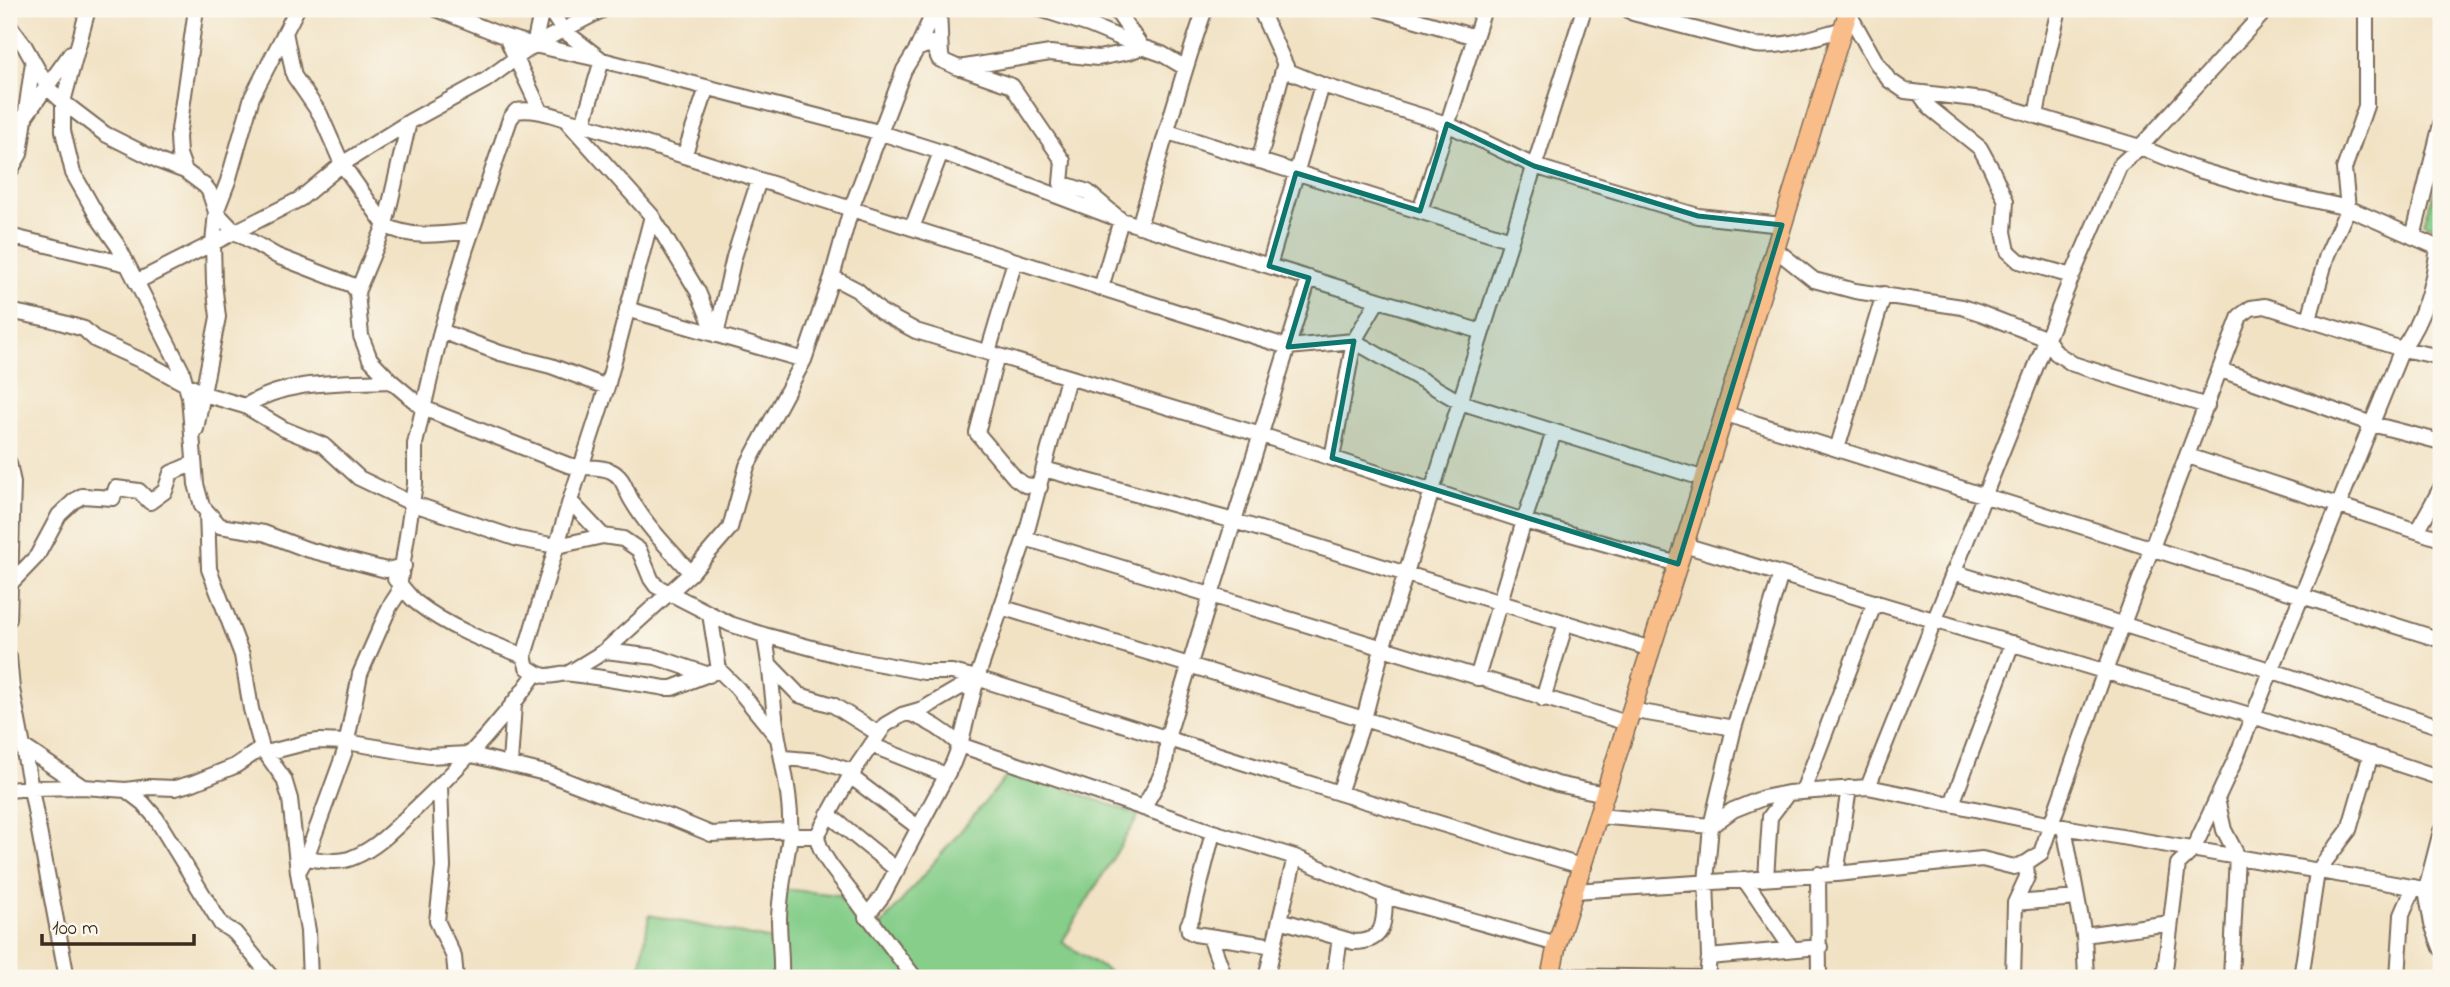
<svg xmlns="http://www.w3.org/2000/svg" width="2450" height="987" font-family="'Indie Flower',sans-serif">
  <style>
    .green { fill: #86ce8a; stroke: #607c54; stroke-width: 2 }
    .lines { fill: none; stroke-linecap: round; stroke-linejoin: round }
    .minor-casing { stroke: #7b6a58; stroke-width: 18 }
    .major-casing { stroke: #7b6a58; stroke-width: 21 }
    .minor { stroke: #fff; stroke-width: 14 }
    .major { stroke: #f9bd89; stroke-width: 18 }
    .marked { fill: #0f766e; fill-opacity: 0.2; stroke: #0f766e; stroke-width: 5; stroke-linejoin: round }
  </style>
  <rect width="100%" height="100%" fill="#fbf7ec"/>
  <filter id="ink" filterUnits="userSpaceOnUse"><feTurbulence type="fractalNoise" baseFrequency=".0143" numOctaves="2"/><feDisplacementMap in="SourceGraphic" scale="14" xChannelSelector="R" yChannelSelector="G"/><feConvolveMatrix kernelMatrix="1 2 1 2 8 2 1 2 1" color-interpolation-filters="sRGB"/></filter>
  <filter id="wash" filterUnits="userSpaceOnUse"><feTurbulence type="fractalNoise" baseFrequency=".00686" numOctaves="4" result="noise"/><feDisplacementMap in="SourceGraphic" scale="28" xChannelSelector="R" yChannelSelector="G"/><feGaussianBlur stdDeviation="1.57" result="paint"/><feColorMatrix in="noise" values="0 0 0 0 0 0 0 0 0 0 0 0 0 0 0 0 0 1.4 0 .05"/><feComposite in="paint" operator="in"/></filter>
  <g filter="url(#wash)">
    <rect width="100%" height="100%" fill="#f1e2c4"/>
    <path class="green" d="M 2441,171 L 2441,229 L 2424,223 Z
      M 1012,770 L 1139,815 L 1062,942 L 1119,978 L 639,978 L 649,915 L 777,941 L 784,889 L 838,895 L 874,934 Z"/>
  </g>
  <g filter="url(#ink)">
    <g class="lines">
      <defs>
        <path id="minor" d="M 88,9 L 63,102 L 63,131 L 73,173 L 99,219 L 118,246 L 182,371 L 189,396 L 196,484 L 202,506 L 220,526 L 264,533 L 306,549 L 386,570 L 404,566
          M 436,9 L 506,37 L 534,45 L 602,60 L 878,132 L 941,152 L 1121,220 L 1482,332
          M 549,9 L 563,30 L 602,60 L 583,124
          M 939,9 L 941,56
          M 1040,9 L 1089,25 L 1142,47
          M 1115,9 L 1141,46
          M 1260,9 L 1288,71 L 1322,85 L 1447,124 L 1534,166 L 1698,216 L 1782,225
          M 1379,9 L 1475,37
          M 1627,9 L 1633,13 L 1755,45 C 1786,48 1814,37 1843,29
          M 1848,12 L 1876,62 L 1889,80 L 1905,91 L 1984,100 L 2140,147 L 2192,168 L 2260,188 L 2348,208 L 2441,249
          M 9,25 L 24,45 L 48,88 L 63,102 L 105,134 L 161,162 L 185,171 L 205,186 L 209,191 L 216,212 L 235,232 L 277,256 L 352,285 L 357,292 L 361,336 L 370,359 L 391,381 L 423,408 L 568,465 C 580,468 601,466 611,471 C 624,477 625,490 632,501 C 647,527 670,550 691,573
          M 285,32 L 294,76 L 320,114 L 342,164 L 385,225 C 410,240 445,234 472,231
          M 506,37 L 541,112
          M 534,45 L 542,9
          M 917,49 L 935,9
          M 961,68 L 1012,86 L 1063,161 L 1061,183 L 1088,192 L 1121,220 L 1101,288
          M 1920,94 L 1930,108 L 1980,148 L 1991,168 L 2006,201 L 2004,232 L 2008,251 L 2019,261 L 2072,276
          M 2036,116 L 2044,72 L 2059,9
          M 566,120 L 652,216 L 698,292 L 716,335
          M 9,131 L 27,114 L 71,53
          M 1168,132 L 1511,240
          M 684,156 L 707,88
          M 1259,161 L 1284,66
          M 185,171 L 179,154 L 178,137 L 196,9
          M 9,173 L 20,154 L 33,62
          M 1420,211 L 1484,9
          M 652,216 L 607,387 L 570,501 L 524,656 L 527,667 C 550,684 552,671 573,674 C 604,678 634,683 665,688 L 672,688 L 719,670
          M 1139,226 C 1161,153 1180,80 1205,9
          M 912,228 L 941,152
          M 9,236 L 127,264
          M 2413,237 L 2441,124
          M 1775,249 L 1814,280 L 1855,291 L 1962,307 L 1980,313 L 2047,339 L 2056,353 L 2073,364 L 2207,406
          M 1269,266 L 1322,85
          M 832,277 L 857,290 L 881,312 L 916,331 L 1261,435 L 1524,521 L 1678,564
          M 136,282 L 300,199 L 342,164 L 409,122 L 486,80 L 534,45 L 604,9
          M 357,292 L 385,225 L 409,122
          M 627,309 L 804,360
          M 9,311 L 53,320 L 84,329 L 96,340 L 149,364 L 204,394 L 245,406 L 284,429 L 323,445 L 359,478 L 411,503 L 518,539 L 557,546 L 603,536 L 623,539 L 639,550 L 651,579 L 656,586 L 730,624 L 764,635 L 849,658 L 924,672 L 952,672 L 977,678 L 1339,793 L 1584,867
          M 2309,319 L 2327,255 L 2348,208 L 2344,169 L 2366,106 L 2366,9
          M 441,331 L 500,353 L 551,366 L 607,387
          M 716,335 L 734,257 L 759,180
          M 988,352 L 1015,261
          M 997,355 L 977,433 L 1015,478 L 1025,485 L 1040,487
          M 2221,370 L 2372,424 L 2441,442
          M 245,406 C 289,379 342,383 391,381
          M 1723,413 L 2441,640
          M 196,429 L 218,317 L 214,283 L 213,243 L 216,212 L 228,181 L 252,97 L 297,9
          M 1837,449 L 1884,294
          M 2188,456 L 2441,539
          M 1332,458 L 1354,341 L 1378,300
          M 9,463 L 13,483 L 9,619
          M 1044,469 L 1234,521 L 1651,649
          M 570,501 L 603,536
          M 207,513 L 209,569 L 242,655 L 251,709 L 262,748 L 284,779 L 290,799 L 298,872 L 308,931 L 310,978
          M 2417,531 L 2441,488
          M 1025,538 L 1627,723
          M 1684,545 L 2253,716 L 2441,778
          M 1953,572 L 2270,670 L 2441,727
          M 395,579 C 403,587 409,597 417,603 C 449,628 487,642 524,656
          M 11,583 L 37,556 L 59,515 L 74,501 L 82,496 L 113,498 L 116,488 L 139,491 L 150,502 L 165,491 L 171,473 L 194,463
          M 1001,607 L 1464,750 L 1557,784 L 1605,794
          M 710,614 L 719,670 L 737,688 L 777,737
          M 764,635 C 772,669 772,703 778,738 C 784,771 792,802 790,836 L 817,836 C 820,856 838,875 850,891 C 871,921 893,949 915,978
          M 605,651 L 656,657 L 709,675
          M 9,657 L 12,689 L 67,978
          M 771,666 L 799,695 L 833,705 L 879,734
          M 569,673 L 605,651 L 691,573 L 730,528 L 747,466 L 804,360 L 832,277 L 851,209 L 904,70 L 917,49 L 932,43 L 939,59 L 959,68 L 1050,53 L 1098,58 L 1129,52 L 1142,47 L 1162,54 L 1184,67
          M 1477,678 L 1524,521 L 1554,432
          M 1543,699 L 1566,623
          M 1630,710 L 1734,728
          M 909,713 C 929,721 944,730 960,745 L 1213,832 L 1295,857 L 1385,896 L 1557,944
          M 9,737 L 83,787
          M 871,745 L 946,775
          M 266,753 L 305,743 L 319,741 L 347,742 L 429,756 L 468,754 L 549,774 L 621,802 L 670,817 L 711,834 L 791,830
          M 784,758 L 819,761 L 854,772
          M 510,763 L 514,704
          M 850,776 L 919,828
          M 440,786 L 443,867 L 437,921 L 454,957 L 456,978
          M 1868,787 L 2072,276 L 2120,165 L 2140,147 L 2267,9
          M 9,790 L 31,788 L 83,787 L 126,790 L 149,787 L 175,788 L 193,783 L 235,766 L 262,748
          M 126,790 L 143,803 L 156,818 L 221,924 L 235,933 L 272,978
          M 1803,791 L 1875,602
          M 1339,793 L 1364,719 L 1382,649 L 1584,9
          M 2217,799 L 2224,830 L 2237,855 L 2231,978
          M 1952,804 L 2012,643
          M 1143,808 C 1158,783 1168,768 1167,738 L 1309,278
          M 828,814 L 897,870
          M 1598,816 L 1711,826 L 1733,810 L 1763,798 L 1788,793 L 1868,787 L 2052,825 L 2441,892
          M 2064,827 L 2084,935 L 2086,978
          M 2441,831 L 2426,889 L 2432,924 L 2441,948
          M 1213,832 L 1192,917 L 1188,925 L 1189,931 L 1195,934 L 1274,946
          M 817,836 L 850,776 L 885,725 L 902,715 L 923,709 L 959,688 L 976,684
          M 306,858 C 321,860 340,864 354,857 C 378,847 395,828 413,811 C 458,769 501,723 536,673
          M 298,872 L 306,858 L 345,751 L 360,674 L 390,606 L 398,594 L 415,484 L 415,444 L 441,331 L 466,248 L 510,119 L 516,111 C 538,107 561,119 583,124 L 1288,347 L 1354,341 L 1460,402 L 1705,479
          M 1818,874 L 1819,978
          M 1836,874 L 1849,788
          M 1766,878 L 1770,817 L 1788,793
          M 1744,879 L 1792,949
          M 1574,891 L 1836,874 L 1982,859 L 2014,867 L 2026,863
          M 2015,903 L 2077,898
          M 866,917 L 883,895 L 953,763 L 960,745 L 977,678 L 1025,538 L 1068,378
          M 1280,920 L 1354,942 C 1386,942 1384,921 1385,896
          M 2084,935 L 2170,923
          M 1210,937 L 1225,978
          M 1709,957 L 1820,947
          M 1550,976 L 1707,978 L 1709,957 L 1706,882 L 1711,826 L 1734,728 L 1781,574
          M 781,978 C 782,958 779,938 779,918 C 780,890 786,863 790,836
          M 1266,978 L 1295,857
          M 1334,978 L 1340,938
          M 2013,978 L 2015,903 L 2027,877 L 2026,863 L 2041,853 L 2105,671 L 2240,316 L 2251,308 L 2265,306 L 2402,349 L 2441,357
          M 2164,978 L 2178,864 L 2193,850 L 2235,760 L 2402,349 C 2424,318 2433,285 2438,248
          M 2301,978 L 2317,872 L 2349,830 L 2371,754
          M 2398,978 L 2402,915 L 2414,887"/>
        <path id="major" d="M 1550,978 L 1557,944 L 1684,545 L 1849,9"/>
      </defs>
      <use href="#minor" class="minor-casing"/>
      <use href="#major" class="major-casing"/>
      <use href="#minor" class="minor"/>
      <use href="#major" class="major"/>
    </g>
  </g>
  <path class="marked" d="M 1447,124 L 1534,166 L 1698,216 L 1782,225 L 1678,564 L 1332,458 L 1354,341 L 1288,347 L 1309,278 L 1269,266 L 1296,173 L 1420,211 Z"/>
  <rect width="2450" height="987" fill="none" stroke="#fbf7ec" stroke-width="35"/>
  <path d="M42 934v10h152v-10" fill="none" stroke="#3b2a1e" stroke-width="3.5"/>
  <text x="52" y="934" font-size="21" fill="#3b2a1e" stroke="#fbf7ec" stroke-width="5" paint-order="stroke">100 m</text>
</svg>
